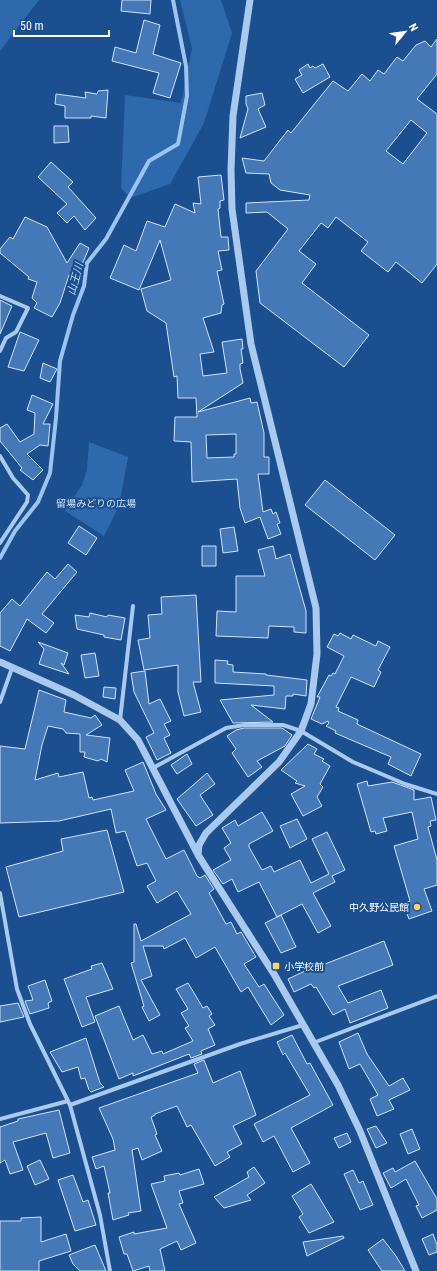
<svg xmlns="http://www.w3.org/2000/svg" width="437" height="1271" font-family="'Roboto Condensed','Noto Sans JP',sans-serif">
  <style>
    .green { fill: #2e69ad }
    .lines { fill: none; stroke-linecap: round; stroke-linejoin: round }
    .stream { stroke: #9cc4f0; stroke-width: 4 }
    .building { fill: #4478b7; stroke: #cfe3fa; fill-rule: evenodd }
    .minor { stroke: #a9c9ee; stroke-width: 4 }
    .tertiary { stroke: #a9c9ee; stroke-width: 7 }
    .poi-dot { fill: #ffd166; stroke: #1b4f8f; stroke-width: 1.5 }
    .labels { text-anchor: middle; stroke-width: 4; stroke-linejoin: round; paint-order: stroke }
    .park-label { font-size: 10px; fill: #cfe3fa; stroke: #1b4f8f }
    .poi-label { font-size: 10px; fill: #fff; stroke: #1b4f8f; text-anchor: end }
    .water-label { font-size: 11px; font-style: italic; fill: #b5d3f5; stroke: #1b4f8f }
  </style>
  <rect width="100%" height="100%" fill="#1b4f8f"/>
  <path class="green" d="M 0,0 L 39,0 L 0,51 Z
    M 180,0 L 221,0 L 232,33 L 204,123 L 170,184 L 133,197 L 126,194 L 121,188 L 125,95 L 181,103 L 192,48 Z
    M 89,442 L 128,457 L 119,506 L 104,536 L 65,511 L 82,485 L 87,470 Z"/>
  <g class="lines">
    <path class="stream" d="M 0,558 L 15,531 L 38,502 L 50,473 L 56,418 L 60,361 L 73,315 L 84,286 L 87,263 L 106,239 L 149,161 L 178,144 L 187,96 L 186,66 L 173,0"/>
  </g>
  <path class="building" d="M 122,0 L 151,0 L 150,14 L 121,11 Z
    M 144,20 L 160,25 L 153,54 L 181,63 L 170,98 L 153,93 L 159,73 L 112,61 L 115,47 L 136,53 Z
    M 437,39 L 437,74 L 417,99 L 437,114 L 437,264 L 422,283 L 396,262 L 388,272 L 361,251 L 368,242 L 336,217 L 328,228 L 321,223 L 299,251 L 316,264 L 302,283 L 369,335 L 344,367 L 260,303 L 256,271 L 288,229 L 267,212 L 246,213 L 246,203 L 309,200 L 310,195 L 280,190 L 271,183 L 269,174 L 246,173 L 242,158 L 264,161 L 288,130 L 291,133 L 333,81 L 348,91 L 362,74 L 370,81 L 378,70 L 384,74 L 397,57 L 403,61 L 416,45 L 425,41 L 431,47 ZM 411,120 L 427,133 L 403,164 L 386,151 Z
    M 308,64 L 310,68 L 313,66 L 315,68 L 323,64 L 330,77 L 303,93 L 295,79 L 302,75 L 299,70 Z
    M 108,90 L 106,118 L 91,116 L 91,118 L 65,118 L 65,106 L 55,104 L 56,94 L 86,98 L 85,92 L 97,94 L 98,91 Z
    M 262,93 L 265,105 L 258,109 L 266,127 L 240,138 L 248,109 L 246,104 L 246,96 Z
    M 54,126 L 68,126 L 69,142 L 54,143 Z
    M 51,162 L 73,182 L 68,187 L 96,218 L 85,230 L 74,216 L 67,223 L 57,213 L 67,204 L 38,177 Z
    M 221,175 L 224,200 L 220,201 L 220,208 L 218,209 L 221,237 L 228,237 L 229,250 L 218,251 L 222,270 L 217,271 L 224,304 L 222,305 L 221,313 L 203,318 L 214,352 L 200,354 L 203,376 L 227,373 L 222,342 L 242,339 L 243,349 L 241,349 L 243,363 L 240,364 L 240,369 L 243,383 L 198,412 L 250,398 L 251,403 L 257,402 L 264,433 L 264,457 L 269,457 L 269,474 L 258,474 L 263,512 L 271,509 L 273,514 L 276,512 L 280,523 L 277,524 L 281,534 L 268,539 L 260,517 L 245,523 L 240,508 L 237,479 L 192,482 L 191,442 L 174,441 L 175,417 L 197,417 L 196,398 L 178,398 L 177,376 L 174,377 L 166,323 L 147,311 L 141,289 L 171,280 L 160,240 L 139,290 L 110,278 L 124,245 L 136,251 L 147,221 L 165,227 L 175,204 L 195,213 L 193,203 L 201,204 L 198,177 ZM 236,434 L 236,454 L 234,454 L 234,457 L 207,458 L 206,435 Z
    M 25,217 L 47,227 L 67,263 L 80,243 L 89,248 L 76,279 L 69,275 L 60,303 L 52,317 L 34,308 L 37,303 L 32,298 L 37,282 L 28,279 L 29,277 L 0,253 L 0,249 L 10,237 L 13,239 Z
    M 0,300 L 12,306 L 0,334 Z
    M 20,332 L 39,340 L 24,371 L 8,367 Z
    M 43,363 L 57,369 L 50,382 L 40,378 Z
    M 32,395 L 53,404 L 43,424 L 50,424 L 48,446 L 40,445 L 27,454 L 43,470 L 33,480 L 20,470 L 22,468 L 0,441 L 0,428 L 7,424 L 20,442 L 34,434 L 35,413 L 27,410 Z
    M 325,480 L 395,535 L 375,560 L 305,505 Z
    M 79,526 L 97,538 L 86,555 L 68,543 Z
    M 234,527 L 238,551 L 223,553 L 220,529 Z
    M 202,546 L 216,546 L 216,566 L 202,566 Z
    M 273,546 L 276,559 L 290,554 L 306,611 L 306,633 L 294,632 L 294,627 L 269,626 L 268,638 L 216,636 L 217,611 L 236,612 L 236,576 L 265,576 L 258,550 Z
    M 68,564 L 77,572 L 42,614 L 54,623 L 46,633 L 27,619 L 10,651 L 0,646 L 0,613 L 12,599 L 20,606 L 47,572 L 55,579 Z
    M 196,595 L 201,682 L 193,682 L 201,712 L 184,716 L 178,692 L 178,665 L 144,670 L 138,640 L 150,638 L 148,615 L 162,614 L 161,597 Z
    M 90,613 L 107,617 L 108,615 L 125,618 L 121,640 L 104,637 L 104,635 L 77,629 L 75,615 L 89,617 Z
    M 340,633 L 351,639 L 353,635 L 376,646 L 378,641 L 390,647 L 378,670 L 381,672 L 374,687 L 351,677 L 336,707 L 339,708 L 338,711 L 358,720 L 357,724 L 421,754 L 411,776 L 388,764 L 391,757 L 335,733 L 336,731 L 326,726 L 329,723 L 328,721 L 322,724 L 311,719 L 320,697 L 317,697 L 329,675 L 331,676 L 333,673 L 335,674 L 344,656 L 327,647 L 334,634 L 338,636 Z
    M 38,642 L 68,653 L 64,665 L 61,663 L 69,674 L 39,664 L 44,649 Z
    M 95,653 L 99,676 L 85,678 L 81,655 Z
    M 215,660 L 228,661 L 227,664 L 233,665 L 233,672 L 266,674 L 266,675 L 307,680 L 306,696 L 293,694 L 293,696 L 286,696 L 285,709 L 251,705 L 273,722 L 233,723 L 220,700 L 274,695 L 274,686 L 215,683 Z
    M 145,671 L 149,704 L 160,699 L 171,721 L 164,724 L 170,735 L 164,738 L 171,753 L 157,760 L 146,737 L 154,733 L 134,692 L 131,673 Z
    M 104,687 L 116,688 L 115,699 L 103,697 Z
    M 39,690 L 66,700 L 64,712 L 91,718 L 95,715 L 102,725 L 86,735 L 110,738 L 107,762 L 101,759 L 98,761 L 84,757 L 85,752 L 80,752 L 80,734 L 66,733 L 63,729 L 48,726 L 42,745 L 35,780 L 58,773 L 59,777 L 83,772 L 89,798 L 92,797 L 93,800 L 134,791 L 125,770 L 143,762 L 156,794 L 166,810 L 146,819 L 166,859 L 184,850 L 197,876 L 200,878 L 205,875 L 214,889 L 209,893 L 226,924 L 231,922 L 237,934 L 241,932 L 256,957 L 244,964 L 259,987 L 264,984 L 284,1015 L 271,1025 L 248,987 L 241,992 L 215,947 L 196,958 L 185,938 L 164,949 L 163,946 L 143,946 L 152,976 L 141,980 L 160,1015 L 149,1021 L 142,1007 L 144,1006 L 131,963 L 134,962 L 134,924 L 136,924 L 141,941 L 191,914 L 177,891 L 157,903 L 147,886 L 156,881 L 147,863 L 137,866 L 125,831 L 116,833 L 111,809 L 59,821 L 0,823 L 0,746 L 25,749 Z
    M 244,728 L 282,728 L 292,735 L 285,746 L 257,761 L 262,767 L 248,777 L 232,753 L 236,749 L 227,736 L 236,730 Z
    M 308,744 L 317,749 L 314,754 L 324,759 L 322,761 L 330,766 L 320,784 L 323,787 L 317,797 L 322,806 L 303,816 L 291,794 L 305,786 L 295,783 L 297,781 L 281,770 Z
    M 187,754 L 192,764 L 177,774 L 171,765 Z
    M 207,773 L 215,784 L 200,795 L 213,815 L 196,826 L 177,799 Z
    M 367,781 L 368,786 L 392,782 L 414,790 L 414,800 L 431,797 L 436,820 L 430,821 L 431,826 L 428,827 L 437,860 L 437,885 L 424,889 L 432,911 L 409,919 L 403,904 L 410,901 L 394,846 L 418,839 L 412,812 L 383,818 L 387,831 L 376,834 L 375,831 L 371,832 L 357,784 Z
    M 262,812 L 273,831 L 249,844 L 249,847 L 262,870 L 271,866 L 274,872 L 300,860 L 311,883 L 329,874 L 312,839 L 327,832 L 339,857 L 345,870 L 332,876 L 335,882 L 313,893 L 331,926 L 318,933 L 302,904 L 277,917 L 259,882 L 238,892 L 232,879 L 223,884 L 213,870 L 231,860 L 224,848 L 231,843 L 222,828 L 235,820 L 238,826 Z
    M 297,819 L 307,839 L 290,848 L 280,826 Z
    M 107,830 L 124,892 L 19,917 L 6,867 L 63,851 L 61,839 Z
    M 281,915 L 296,947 L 281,953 L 265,923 Z
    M 384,941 L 393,965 L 338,986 L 348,1003 L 381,990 L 388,1008 L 350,1023 L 345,1009 L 333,1015 L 316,987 L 314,988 L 311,984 L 294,992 L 288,979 L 324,962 L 325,964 Z
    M 102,963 L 113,989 L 86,997 L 95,1022 L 82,1027 L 64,979 L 92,969 L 91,966 Z
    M 45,980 L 52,1001 L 48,1003 L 49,1008 L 30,1014 L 25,1001 L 33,1000 L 28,986 Z
    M 188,983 L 203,1008 L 207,1006 L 212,1014 L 209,1016 L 215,1025 L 208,1029 L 215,1045 L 201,1051 L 202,1054 L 191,1058 L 189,1054 L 133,1076 L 133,1073 L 119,1079 L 95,1016 L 119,1006 L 133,1040 L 143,1035 L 152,1054 L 162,1051 L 163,1054 L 193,1041 L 185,1028 L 189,1026 L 181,1013 L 188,1009 L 176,989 Z
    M 18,1003 L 24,1017 L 0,1022 L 0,1006 Z
    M 358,1033 L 367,1054 L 389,1086 L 403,1078 L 410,1090 L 389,1100 L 394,1109 L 377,1116 L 370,1099 L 378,1095 L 360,1064 L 349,1069 L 339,1042 Z
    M 292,1035 L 307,1064 L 310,1063 L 333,1105 L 291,1128 L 310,1163 L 293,1172 L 274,1136 L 263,1142 L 254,1124 L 310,1095 L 285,1053 L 283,1055 L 277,1042 Z
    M 86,1038 L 100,1083 L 104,1087 L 91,1092 L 89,1090 L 85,1078 L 81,1079 L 78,1067 L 62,1072 L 50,1052 Z
    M 204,1060 L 213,1083 L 240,1071 L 256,1115 L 233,1126 L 242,1144 L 227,1152 L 230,1157 L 215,1166 L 191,1125 L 187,1127 L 177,1106 L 155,1114 L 155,1115 L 151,1117 L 157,1134 L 155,1135 L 162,1151 L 142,1160 L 138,1148 L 132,1150 L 141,1211 L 128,1213 L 129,1215 L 113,1220 L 108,1193 L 110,1193 L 104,1166 L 96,1169 L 92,1157 L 115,1150 L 113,1139 L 99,1108 L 198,1073 L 194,1064 Z
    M 59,1110 L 70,1153 L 53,1158 L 46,1133 L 13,1142 L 23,1170 L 10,1174 L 5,1160 L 0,1163 L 0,1127 L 18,1121 L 18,1119 Z
    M 376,1126 L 387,1143 L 376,1148 L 367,1129 Z
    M 412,1129 L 420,1149 L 408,1154 L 400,1134 Z
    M 347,1133 L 351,1142 L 339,1148 L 334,1138 Z
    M 40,1160 L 49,1179 L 35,1185 L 27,1166 Z
    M 415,1161 L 437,1199 L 437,1210 L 422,1218 L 416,1206 L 419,1205 L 406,1179 L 391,1188 L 383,1173 L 393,1168 L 395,1172 Z
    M 254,1167 L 265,1183 L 247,1195 L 251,1200 L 224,1208 L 214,1197 L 249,1177 L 247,1172 Z
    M 199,1169 L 204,1184 L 179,1191 L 183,1203 L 179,1204 L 196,1243 L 181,1250 L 177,1241 L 160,1249 L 165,1271 L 150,1271 L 149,1266 L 133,1271 L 127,1254 L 124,1254 L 119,1237 L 134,1232 L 134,1234 L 167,1228 L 151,1184 L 165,1181 L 164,1176 L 179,1173 L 180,1175 Z
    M 353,1170 L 359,1183 L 363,1181 L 373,1205 L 360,1210 L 344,1174 Z
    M 73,1175 L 83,1202 L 88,1200 L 96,1225 L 75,1231 L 58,1180 Z
    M 311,1184 L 334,1222 L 309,1233 L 299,1217 L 303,1214 L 292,1196 Z
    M 41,1217 L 41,1242 L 66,1234 L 71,1251 L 39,1261 L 39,1271 L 0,1271 L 0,1221 L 21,1221 L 21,1218 Z
    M 433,1234 L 437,1245 L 437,1252 L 429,1255 L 422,1239 Z
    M 343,1236 L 344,1238 L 307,1256 L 303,1242 Z
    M 383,1239 L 396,1256 L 405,1271 L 382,1271 L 368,1250 Z
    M 95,1245 L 106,1271 L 80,1271 L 73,1264 L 69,1255 Z"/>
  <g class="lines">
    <path class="minor" d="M 0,296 L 28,308 L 16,332 L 6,338 L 0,351
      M 0,456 L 13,478 L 28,495 L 27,502 L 0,543
      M 0,702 L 12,668
      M 120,720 L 133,606
      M 153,768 L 226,728 L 244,725 L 283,725 L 301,731 L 353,762 L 405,784 L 437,794
      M 0,893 L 17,989 L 30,1024 L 70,1105 L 100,1215 L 110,1271
      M 313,1043 L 437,996
      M 70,1105 L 240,1044 L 303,1025
      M 0,1119 L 68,1101"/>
    <path class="tertiary" d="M 250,0 L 233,116 L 231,170 L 232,209 L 251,344 L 316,608 L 317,654 L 311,704 L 301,731 L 279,762 L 206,833 L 199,845 L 198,855 L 274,974 L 338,1085 L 360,1131 L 416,1271
      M 0,662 L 74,695 L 120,720 L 138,740 L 197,853"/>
  </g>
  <g class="poi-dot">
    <circle cx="417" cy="907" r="4"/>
    <rect x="272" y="962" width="8" height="8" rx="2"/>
  </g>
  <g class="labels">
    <g class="park-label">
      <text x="96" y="507">留場みどりの広場</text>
    </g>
    <g class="poi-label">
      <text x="409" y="911">中久野公民館</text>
      <text x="284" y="970" text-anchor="start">小学校前</text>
    </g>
    <g class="water-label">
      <text transform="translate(75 279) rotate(-75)" y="4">山王川</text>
    </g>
  </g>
  <g transform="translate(405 32) rotate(61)" stroke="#1b4f8f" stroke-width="3" paint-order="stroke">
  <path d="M0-3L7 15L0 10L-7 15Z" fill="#ffffff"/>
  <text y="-6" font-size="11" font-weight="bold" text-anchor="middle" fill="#ffffff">N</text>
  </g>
  <path d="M14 30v6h95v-6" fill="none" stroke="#ffffff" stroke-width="2"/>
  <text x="20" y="30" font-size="12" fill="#ffffff" stroke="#1b4f8f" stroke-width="3" paint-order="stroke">50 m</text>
</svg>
